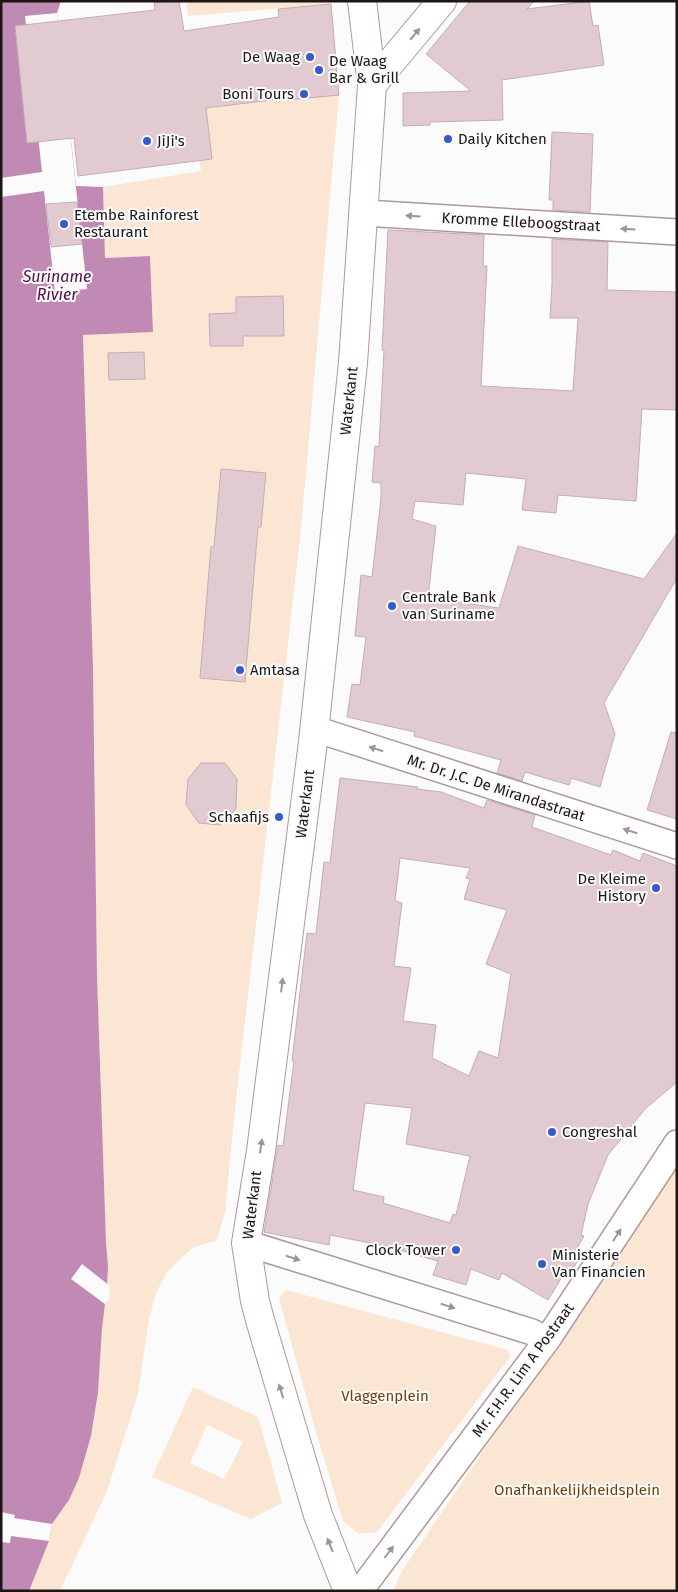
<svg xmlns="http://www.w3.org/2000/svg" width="678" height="1592" font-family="'Fira Sans',sans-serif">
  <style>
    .green { fill: #fbe6d4; fill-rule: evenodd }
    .water { fill: #c08ab5 }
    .pier { fill: #fbfbfb }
    .building { fill: #e2cad1; stroke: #c4adb5; fill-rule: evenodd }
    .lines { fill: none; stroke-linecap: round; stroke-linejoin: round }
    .minor-casing { stroke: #af9897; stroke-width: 28 }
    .secondary-casing { stroke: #af9897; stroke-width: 30 }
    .minor { stroke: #fff; stroke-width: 25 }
    .secondary { stroke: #fff; stroke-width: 28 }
    .oneway { fill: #9a9696 }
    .poi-dot { fill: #3859ca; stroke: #fbfbfb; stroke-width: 2 }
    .labels { text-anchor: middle; stroke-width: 4; stroke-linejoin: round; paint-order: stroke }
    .poi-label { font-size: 15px; fill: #1e1515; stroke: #fbfbfb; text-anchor: start }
    .street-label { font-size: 15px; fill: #1e1515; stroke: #fbfbfb }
    .park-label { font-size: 15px; fill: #724105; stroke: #fbfbfb }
    .water-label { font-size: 16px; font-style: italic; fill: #4f0d46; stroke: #fbfbfb }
  </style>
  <rect width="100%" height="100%" fill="#fbfbfb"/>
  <path class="green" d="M 186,1 L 330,1 L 331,4 L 188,16 Z
    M 339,95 L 301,529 L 235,1109 L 225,1212 L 217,1240 L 192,1248 L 167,1272 L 156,1293 L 149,1319 L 138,1394 L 107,1491 L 60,1591 L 29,1591 L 49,1541 L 52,1524 L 69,1500 L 79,1478 L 91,1436 L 98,1393 L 102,1329 L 107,1288 L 108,1266 L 106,1242 L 97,975 L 93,667 L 83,335 L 153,331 L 150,256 L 105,258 L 103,187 L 201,171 L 199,161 L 212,159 L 206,108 L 288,98 L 287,100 Z
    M 677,1165 L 677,1591 L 393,1591 L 402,1571 Z
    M 286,1290 L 508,1350 L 510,1357 L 377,1532 L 359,1534 L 343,1521 L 316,1432 L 279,1298 Z
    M 193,1387 L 258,1417 L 282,1503 L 251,1519 L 152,1477 ZM 207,1425 L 243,1442 L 224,1479 L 190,1463 Z"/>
  <path class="water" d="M 1,1 L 61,1 L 57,13 L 76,186 L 103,187 L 105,258 L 150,256 L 153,332 L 83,335 L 93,667 L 97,975 L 106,1242 L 108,1266 L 107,1288 L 102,1329 L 98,1393 L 91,1436 L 79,1478 L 69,1500 L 52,1524 L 49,1541 L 29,1591 L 1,1591 Z"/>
  <path class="pier" d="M 57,13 L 87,289 L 55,292 L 44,191 L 1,197 L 1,178 L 42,172 L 25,16 Z
    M 82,1264 L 110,1286 L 109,1298 L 105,1304 L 71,1279 Z
    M 1,1512 L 15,1515 L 14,1518 L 52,1524 L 49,1541 L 11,1536 L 10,1543 L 1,1542 Z"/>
  <path class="building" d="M 166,1 L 179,1 L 184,31 L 279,17 L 278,9 L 331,4 L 339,95 L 287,100 L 288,98 L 206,108 L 212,159 L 78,176 L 74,138 L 27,143 L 15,26 L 155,10 L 154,3 Z
    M 470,1 L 534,1 L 527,9 L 589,1 L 593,26 L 598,25 L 604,65 L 502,80 L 503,120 L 430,122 L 430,125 L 403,126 L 403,93 L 471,91 L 426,54 Z
    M 552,132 L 593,134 L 590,212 L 553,210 L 553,200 L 549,200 Z
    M 77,202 L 82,244 L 51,247 L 46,204 Z
    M 388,230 L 484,235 L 483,266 L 487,266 L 481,386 L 573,391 L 578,318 L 550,318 L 552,284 L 552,239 L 608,242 L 607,290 L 677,292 L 677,410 L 642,409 L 636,501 L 558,495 L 556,513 L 522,510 L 526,479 L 466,473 L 463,505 L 415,501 L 412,519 L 436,526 L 428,598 L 499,608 L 518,546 L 644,579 L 677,533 L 677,578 L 604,703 L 615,734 L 600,787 L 571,778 L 569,785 L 525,772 L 522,781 L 497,773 L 501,760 L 414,736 L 415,732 L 347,717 L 352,684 L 360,685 L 366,637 L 355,636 L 361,575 L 372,577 L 381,498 L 381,483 L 372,482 L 375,446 L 379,447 L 384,350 L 382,350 Z
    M 283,296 L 284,336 L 243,336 L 243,346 L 210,346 L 209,314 L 236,313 L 236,297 Z
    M 144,352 L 145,379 L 109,380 L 108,353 Z
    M 221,469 L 266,473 L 261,527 L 258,527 L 245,682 L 200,678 L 211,547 L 214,547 Z
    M 671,732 L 677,733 L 677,819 L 647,810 Z
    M 201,763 L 225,763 L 237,779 L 236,809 L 220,825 L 199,823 L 186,805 L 188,779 Z
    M 340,778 L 418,787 L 417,789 L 441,792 L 484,808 L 487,800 L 535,815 L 532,827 L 611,855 L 613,850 L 640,861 L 643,853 L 677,866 L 677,1082 L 645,1109 L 608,1155 L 588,1204 L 581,1235 L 584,1236 L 575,1252 L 581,1255 L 567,1279 L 562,1277 L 548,1300 L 502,1273 L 499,1280 L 471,1269 L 466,1285 L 433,1275 L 438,1261 L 385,1246 L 330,1235 L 329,1245 L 264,1232 L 278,1145 L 283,1146 L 294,1061 L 292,1061 L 307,933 L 316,934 L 324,862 L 330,863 ZM 400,858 L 470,868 L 466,878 L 470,879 L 464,899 L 507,910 L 486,964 L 511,974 L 498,1058 L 479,1051 L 469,1076 L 432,1058 L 436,1025 L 403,1021 L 411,968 L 394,966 L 402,903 L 395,901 ZM 365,1103 L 412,1108 L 406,1144 L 470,1156 L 456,1215 L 453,1214 L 450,1223 L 383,1203 L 384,1197 L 353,1190 Z"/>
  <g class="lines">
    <defs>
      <path id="minor" d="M 364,213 L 677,232
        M 315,729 L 677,846
        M 246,1243 L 532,1332 L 547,1340
        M 360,1591 L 547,1340 L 677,1143"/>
      <path id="secondary" d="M 372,85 L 442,1
        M 348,1591 L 318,1515 L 260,1320 L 255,1301 L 246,1243 L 261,1151 L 313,742 L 353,363 L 372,85 L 362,1"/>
    </defs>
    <use href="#minor" class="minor-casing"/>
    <use href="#secondary" class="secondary-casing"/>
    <use href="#minor" class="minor"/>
    <use href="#secondary" class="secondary"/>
  </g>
  <defs><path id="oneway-solid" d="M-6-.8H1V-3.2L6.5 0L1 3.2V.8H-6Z" transform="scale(1.25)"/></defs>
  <g class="oneway">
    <use href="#oneway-solid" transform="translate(415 34) rotate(-50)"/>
    <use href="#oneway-solid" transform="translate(413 216) rotate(-177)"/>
    <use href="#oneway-solid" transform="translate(628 229) rotate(-177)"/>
    <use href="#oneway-solid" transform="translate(376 749) rotate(-162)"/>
    <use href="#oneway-solid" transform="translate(630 831) rotate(-162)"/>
    <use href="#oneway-solid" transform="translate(282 985) rotate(-83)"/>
    <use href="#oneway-solid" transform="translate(261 1146) rotate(-82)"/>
    <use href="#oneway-solid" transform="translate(617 1235) rotate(-57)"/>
    <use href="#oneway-solid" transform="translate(293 1258) rotate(17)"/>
    <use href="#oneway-solid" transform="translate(448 1306) rotate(17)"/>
    <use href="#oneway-solid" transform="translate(281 1391) rotate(-107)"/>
    <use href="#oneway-solid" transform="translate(330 1545) rotate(-112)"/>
    <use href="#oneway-solid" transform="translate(389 1552) rotate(-53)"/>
  </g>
  <g class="poi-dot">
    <circle cx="310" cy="57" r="5"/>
    <circle cx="319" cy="70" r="5"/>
    <circle cx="304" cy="94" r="5"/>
    <circle cx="448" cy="139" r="5"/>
    <circle cx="147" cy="141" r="5"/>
    <circle cx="64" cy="224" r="5"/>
    <circle cx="392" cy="606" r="5"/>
    <circle cx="240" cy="670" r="5"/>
    <circle cx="279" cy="817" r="5"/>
    <circle cx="656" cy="888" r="5"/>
    <circle cx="552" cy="1132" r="5"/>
    <circle cx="456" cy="1250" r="5"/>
    <circle cx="542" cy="1264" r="5"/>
  </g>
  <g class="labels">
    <g class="poi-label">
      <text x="300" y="62" text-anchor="end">De Waag</text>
      <text x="329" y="66">De Waag<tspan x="329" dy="17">Bar &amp; Grill</tspan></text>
      <text x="294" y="99" text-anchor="end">Boni Tours</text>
      <text x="458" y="144">Daily Kitchen</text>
      <text x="157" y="146">JiJi's</text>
      <text x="74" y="220">Etembe Rainforest<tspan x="74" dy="17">Restaurant</tspan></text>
      <text x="402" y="602">Centrale Bank<tspan x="402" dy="17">van Suriname</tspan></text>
      <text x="250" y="675">Amtasa</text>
      <text x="269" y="822" text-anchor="end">Schaafijs</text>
      <text x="646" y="884" text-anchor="end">De Kleime<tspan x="646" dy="17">History</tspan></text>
      <text x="562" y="1137">Congreshal</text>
      <text x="446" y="1255" text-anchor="end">Clock Tower</text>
      <text x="552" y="1260">Ministerie<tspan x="552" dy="17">Van Financien</tspan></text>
    </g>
    <g class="street-label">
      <text transform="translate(521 222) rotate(3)" y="5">Kromme Elleboogstraat</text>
      <text transform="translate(349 401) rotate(-84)" y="5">Waterkant</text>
      <text transform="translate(496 788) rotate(18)" y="5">Mr. Dr. J.C. De Mirandastraat</text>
      <text transform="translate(305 804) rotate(-83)" y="5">Waterkant</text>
      <text transform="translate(252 1205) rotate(-83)" y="5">Waterkant</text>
      <text transform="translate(523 1370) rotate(-54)" y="5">Mr. F.H.R. Lim A Postraat</text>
    </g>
    <g class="park-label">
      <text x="385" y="1401">Vlaggenplein</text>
      <text x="577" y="1495">Onafhankelijkheidsplein</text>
    </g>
    <g class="water-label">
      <text x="57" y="282">Suriname<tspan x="57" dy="18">Rivier</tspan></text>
    </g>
  </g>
  <rect width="678" height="1592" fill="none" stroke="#1e1515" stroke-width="5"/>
</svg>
